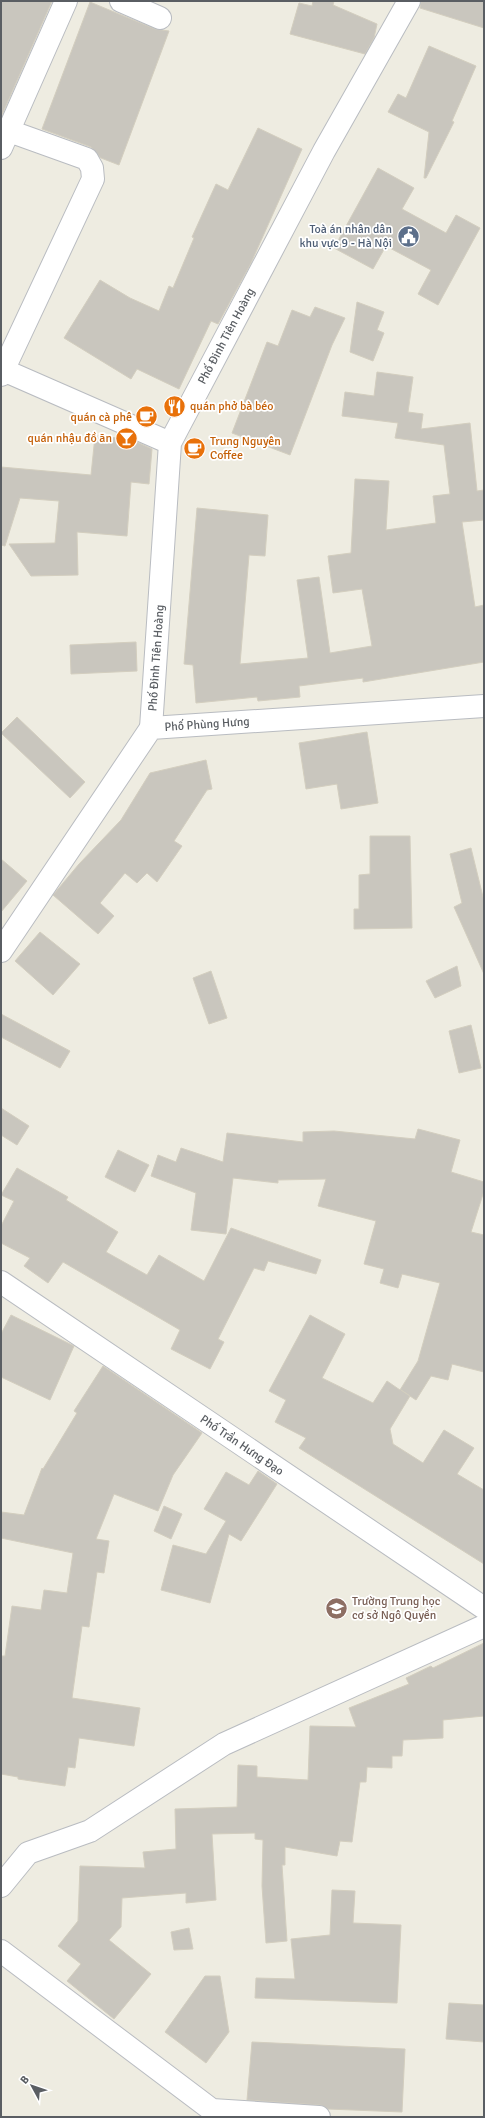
<svg xmlns="http://www.w3.org/2000/svg" width="485" height="2118" font-family="Signika,sans-serif">
  <style>
    .building { fill: #c9c6be; stroke: #d3cebf }
    .lines { fill: none; stroke-linecap: round; stroke-linejoin: round }
    .minor-casing { stroke: #b9bcc1; stroke-width: 24 }
    .tertiary-casing { stroke: #b9bcc1; stroke-width: 24 }
    .minor { stroke: #fff; stroke-width: 22 }
    .tertiary { stroke: #fff; stroke-width: 22 }
    .labels { text-anchor: middle; stroke-width: 3.5; stroke-linejoin: round; paint-order: stroke }
    .service-label { font-size: 12px; fill: #4e5e75; stroke: #fff; text-anchor: end }
    .street-label { font-size: 12px; fill: #5a5e63; stroke: #fff }
    .food-label { font-size: 12px; fill: #c56008; stroke: #fff; text-anchor: start }
    .education-label { font-size: 12px; fill: #785e54; stroke: #fff; text-anchor: start }
  </style>
  <rect width="100%" height="100%" fill="#eeece1"/>
  <path class="building" d="M 1,1 L 52,1 L 1,117 Z
    M 313,1 L 334,1 L 333,5 L 377,24 L 374,38 L 365,54 L 290,34 L 299,3 L 312,6 Z
    M 421,1 L 484,1 L 484,28 L 420,8 Z
    M 90,2 L 155,29 L 169,31 L 119,165 L 101,158 L 91,147 L 42,129 Z
    M 429,46 L 476,66 L 452,121 L 454,122 L 426,178 L 424,178 L 429,132 L 388,112 L 398,94 L 406,98 Z
    M 258,128 L 302,149 L 251,263 L 218,324 L 211,321 L 179,389 L 137,369 L 131,379 L 64,338 L 100,280 L 130,298 L 159,311 L 169,286 L 173,288 L 194,238 L 192,237 L 216,184 L 228,190 Z
    M 378,168 L 414,188 L 402,209 L 446,233 L 456,215 L 480,228 L 438,305 L 418,294 L 431,270 L 386,246 L 373,269 L 334,248 Z
    M 357,302 L 384,312 L 377,330 L 384,333 L 373,361 L 350,352 Z
    M 315,307 L 345,318 L 332,345 L 290,455 L 232,433 L 267,342 L 278,346 L 292,310 L 310,317 Z
    M 377,372 L 413,377 L 408,412 L 423,414 L 421,429 L 470,423 L 477,491 L 484,490 L 484,520 L 462,522 L 475,607 L 484,605 L 484,662 L 363,682 L 363,678 L 299,686 L 300,697 L 258,701 L 257,697 L 196,703 L 193,665 L 184,664 L 197,508 L 268,515 L 265,556 L 249,555 L 240,664 L 308,658 L 297,580 L 319,577 L 330,653 L 372,646 L 362,589 L 333,593 L 328,556 L 351,553 L 355,479 L 389,481 L 386,530 L 436,523 L 433,496 L 450,494 L 444,445 L 395,438 L 398,423 L 342,416 L 345,392 L 374,396 Z
    M 95,436 L 130,439 L 152,449 L 149,484 L 131,482 L 127,536 L 77,532 L 78,575 L 31,576 L 9,544 L 55,543 L 59,501 L 20,498 L 5,546 L 1,545 L 1,467 L 91,475 Z
    M 136,642 L 137,671 L 71,674 L 70,645 Z
    M 17,717 L 85,782 L 70,798 L 1,733 Z
    M 367,732 L 378,803 L 341,809 L 337,784 L 306,789 L 299,743 Z
    M 206,760 L 212,789 L 207,790 L 174,841 L 182,846 L 157,882 L 147,873 L 137,883 L 125,873 L 100,903 L 114,916 L 98,934 L 53,895 L 79,864 L 121,820 L 150,773 Z
    M 370,836 L 410,836 L 412,928 L 354,929 L 354,909 L 359,909 L 359,875 L 370,874 Z
    M 471,848 L 484,901 L 484,974 L 454,907 L 462,903 L 450,854 Z
    M 1,859 L 27,881 L 1,912 Z
    M 40,932 L 80,964 L 53,995 L 15,961 Z
    M 457,966 L 461,986 L 435,998 L 426,981 Z
    M 211,971 L 227,1018 L 209,1024 L 193,978 Z
    M 1,1014 L 70,1051 L 60,1068 L 1,1037 Z
    M 471,1025 L 481,1068 L 459,1073 L 449,1031 Z
    M 1,1108 L 29,1126 L 17,1145 L 1,1135 Z
    M 418,1129 L 460,1140 L 451,1172 L 484,1182 L 484,1191 L 471,1232 L 484,1235 L 484,1372 L 452,1364 L 448,1380 L 431,1376 L 416,1400 L 401,1390 L 410,1396 L 390,1429 L 393,1444 L 423,1463 L 444,1430 L 474,1448 L 457,1474 L 484,1490 L 484,1564 L 299,1448 L 306,1438 L 275,1422 L 286,1400 L 269,1391 L 310,1315 L 345,1334 L 322,1378 L 373,1403 L 387,1381 L 400,1390 L 418,1361 L 440,1283 L 402,1274 L 398,1288 L 380,1283 L 384,1269 L 364,1264 L 376,1221 L 318,1206 L 326,1179 L 278,1180 L 278,1183 L 233,1178 L 226,1234 L 191,1230 L 196,1193 L 151,1176 L 158,1155 L 176,1162 L 181,1148 L 223,1162 L 227,1133 L 303,1142 L 303,1132 L 334,1131 L 415,1139 Z
    M 118,1150 L 149,1165 L 135,1192 L 105,1177 Z
    M 17,1168 L 68,1197 L 66,1200 L 118,1232 L 106,1252 L 147,1275 L 159,1255 L 204,1281 L 231,1228 L 321,1260 L 316,1274 L 268,1261 L 264,1271 L 254,1268 L 218,1339 L 224,1342 L 210,1369 L 171,1349 L 180,1330 L 63,1262 L 48,1283 L 24,1266 L 30,1258 L 1,1243 L 1,1226 L 14,1201 L 1,1195 Z
    M 11,1315 L 74,1346 L 50,1400 L 1,1377 L 1,1334 Z
    M 103,1366 L 202,1433 L 173,1475 L 158,1511 L 114,1494 L 96,1539 L 109,1541 L 104,1573 L 97,1572 L 89,1627 L 82,1626 L 72,1698 L 140,1708 L 134,1746 L 79,1738 L 75,1768 L 68,1767 L 65,1786 L 18,1779 L 18,1777 L 1,1774 L 1,1656 L 5,1656 L 12,1606 L 41,1610 L 44,1590 L 67,1593 L 73,1553 L 1,1538 L 1,1512 L 24,1515 L 42,1468 L 43,1469 L 77,1413 L 74,1411 Z
    M 258,1471 L 277,1484 L 241,1541 L 229,1534 L 210,1603 L 161,1590 L 173,1545 L 206,1554 L 226,1521 L 204,1509 L 226,1472 L 249,1485 Z
    M 164,1506 L 182,1514 L 171,1539 L 154,1531 Z
    M 484,1643 L 484,1716 L 443,1720 L 443,1738 L 403,1740 L 402,1756 L 392,1756 L 392,1768 L 367,1767 L 366,1782 L 360,1782 L 352,1842 L 340,1841 L 337,1856 L 285,1847 L 285,1865 L 282,1865 L 287,1941 L 266,1943 L 262,1886 L 263,1840 L 255,1839 L 255,1833 L 212,1834 L 216,1900 L 186,1903 L 186,1893 L 122,1898 L 121,1927 L 109,1940 L 151,1974 L 114,2019 L 67,1981 L 81,1964 L 58,1946 L 78,1921 L 80,1866 L 145,1868 L 143,1852 L 176,1849 L 175,1809 L 237,1807 L 238,1765 L 257,1766 L 257,1777 L 308,1780 L 310,1726 L 356,1727 L 349,1708 L 409,1684 L 406,1678 L 431,1666 L 433,1668 Z
    M 332,1890 L 355,1891 L 353,1923 L 401,1925 L 397,2003 L 255,1998 L 256,1978 L 295,1979 L 291,1939 L 330,1935 Z
    M 189,1928 L 193,1949 L 174,1950 L 171,1932 Z
    M 205,1976 L 220,1976 L 229,2032 L 206,2063 L 165,2032 Z
    M 449,2003 L 484,2005 L 484,2042 L 446,2039 Z
    M 252,2042 L 405,2049 L 402,2112 L 328,2109 L 320,2105 L 247,2100 Z"/>
  <g class="lines">
    <defs>
      <path id="minor" d="M 121,1 L 160,18
        M 1,148 L 66,1
        M 1,369 L 170,443
        M 1,375 L 93,179 L 92,168 L 87,159 L 9,131
        M 151,728 L 170,443 L 324,151 L 409,1
        M 1,1282 L 484,1608
        M 1,1886 L 28,1853 L 90,1831 L 224,1744 L 484,1626
        M 1,1951 L 212,2110 L 319,2117"/>
      <path id="tertiary" d="M 1,951 L 151,728 L 484,706"/>
    </defs>
    <use href="#minor" class="minor-casing"/>
    <use href="#tertiary" class="tertiary-casing"/>
    <use href="#minor" class="minor"/>
    <use href="#tertiary" class="tertiary"/>
  </g>
  <defs>
    <symbol id="civic-disc" viewBox="-11 -11 22 22"><circle r="9.5" fill="#5c6f8a" stroke="#fff"/><path d="M-.6-6.5H3V-4.5H.6V-3L4-1V1h2V6H-6V1h2V-1L-.6-3ZM-1.2 2.5V6h2.4V2.5Z" fill="#fff"/></symbol>
    <symbol id="restaurant-disc" viewBox="-11 -11 22 22"><circle r="9.5" fill="#e8710a" stroke="#fff"/><path d="M-5-6h1v4h1v-4h1v4h1v-4h1v5L-1.5 .5V6h-2V.5L-5-1ZM5-6V6H3V1.5H1.5Q1.5-4 5-6Z" fill="#fff"/></symbol>
    <symbol id="cafe-disc" viewBox="-11 -11 22 22"><circle r="9.5" fill="#e8710a" stroke="#fff"/><path d="M-5.5-4.5H6V0H3Q3 3.5 0 3.5H-2.5Q-5.5 3.5-5.5 0ZM3-3.2v2h1.7v-2ZM-6 4.5H4V6H-6Z" fill="#fff"/></symbol>
    <symbol id="bar-disc" viewBox="-11 -11 22 22"><circle r="9.5" fill="#e8710a" stroke="#fff"/><path d="M-6-5H6L.8 .8V4.5H3.5V6h-7V4.5H-.8V.8Z" fill="#fff"/></symbol>
    <symbol id="school-disc" viewBox="-11 -11 22 22"><circle r="9.5" fill="#8d6e63" stroke="#fff"/><path d="M0-5L7-2L0 1L-7-2ZM-4 1L0 2.5L4 1V4Q0 6-4 4Z" fill="#fff"/></symbol>
  </defs>
  <g fill-rule="evenodd">
    <use href="#civic-disc" x="396" y="224" width="25" height="25"/>
    <use href="#restaurant-disc" x="162" y="394" width="25" height="25"/>
    <use href="#cafe-disc" x="134" y="404" width="25" height="25"/>
    <use href="#bar-disc" x="114" y="426" width="25" height="25"/>
    <use href="#cafe-disc" x="182" y="436" width="25" height="25"/>
    <use href="#school-disc" x="324" y="1596" width="25" height="25"/>
  </g>
  <g class="labels">
    <g class="service-label">
      <text x="392" y="233">Toà án nhân dân<tspan x="392" dy="14">khu vực 9 - Hà Nội</tspan></text>
    </g>
    <g class="street-label">
      <text transform="translate(226 336) rotate(-62)" y="4">Phố Đinh Tiên Hoàng</text>
      <text transform="translate(156 658) rotate(-86)" y="4">Phố Đinh Tiên Hoàng</text>
      <text transform="translate(207 724) rotate(-4)" y="4">Phố Phùng Hưng</text>
      <text transform="translate(242 1445) rotate(34)" y="4">Phố Trần Hưng Đạo</text>
    </g>
    <g class="food-label">
      <text x="190" y="410">quán phở bà béo</text>
      <text x="132" y="421" text-anchor="end">quán cà phê</text>
      <text x="112" y="442" text-anchor="end">quán nhậu đồ ăn</text>
      <text x="210" y="445">Trung Nguyên<tspan x="210" dy="14">Coffee</tspan></text>
    </g>
    <g class="education-label">
      <text x="352" y="1605">Trường Trung học<tspan x="352" dy="14">cơ sở Ngô Quyền</tspan></text>
    </g>
  </g>
  <rect width="485" height="2118" fill="none" stroke="#5a5e63" stroke-width="4"/>
  <g transform="translate(32 2086) rotate(310)" stroke="#ffffff" stroke-width="3" paint-order="stroke">
  <path d="M0-3L7 15L0 10L-7 15Z" fill="#5a5e63"/>
  <text y="-6" font-size="11" font-weight="bold" text-anchor="middle" fill="#5a5e63">B</text>
  </g>
</svg>
